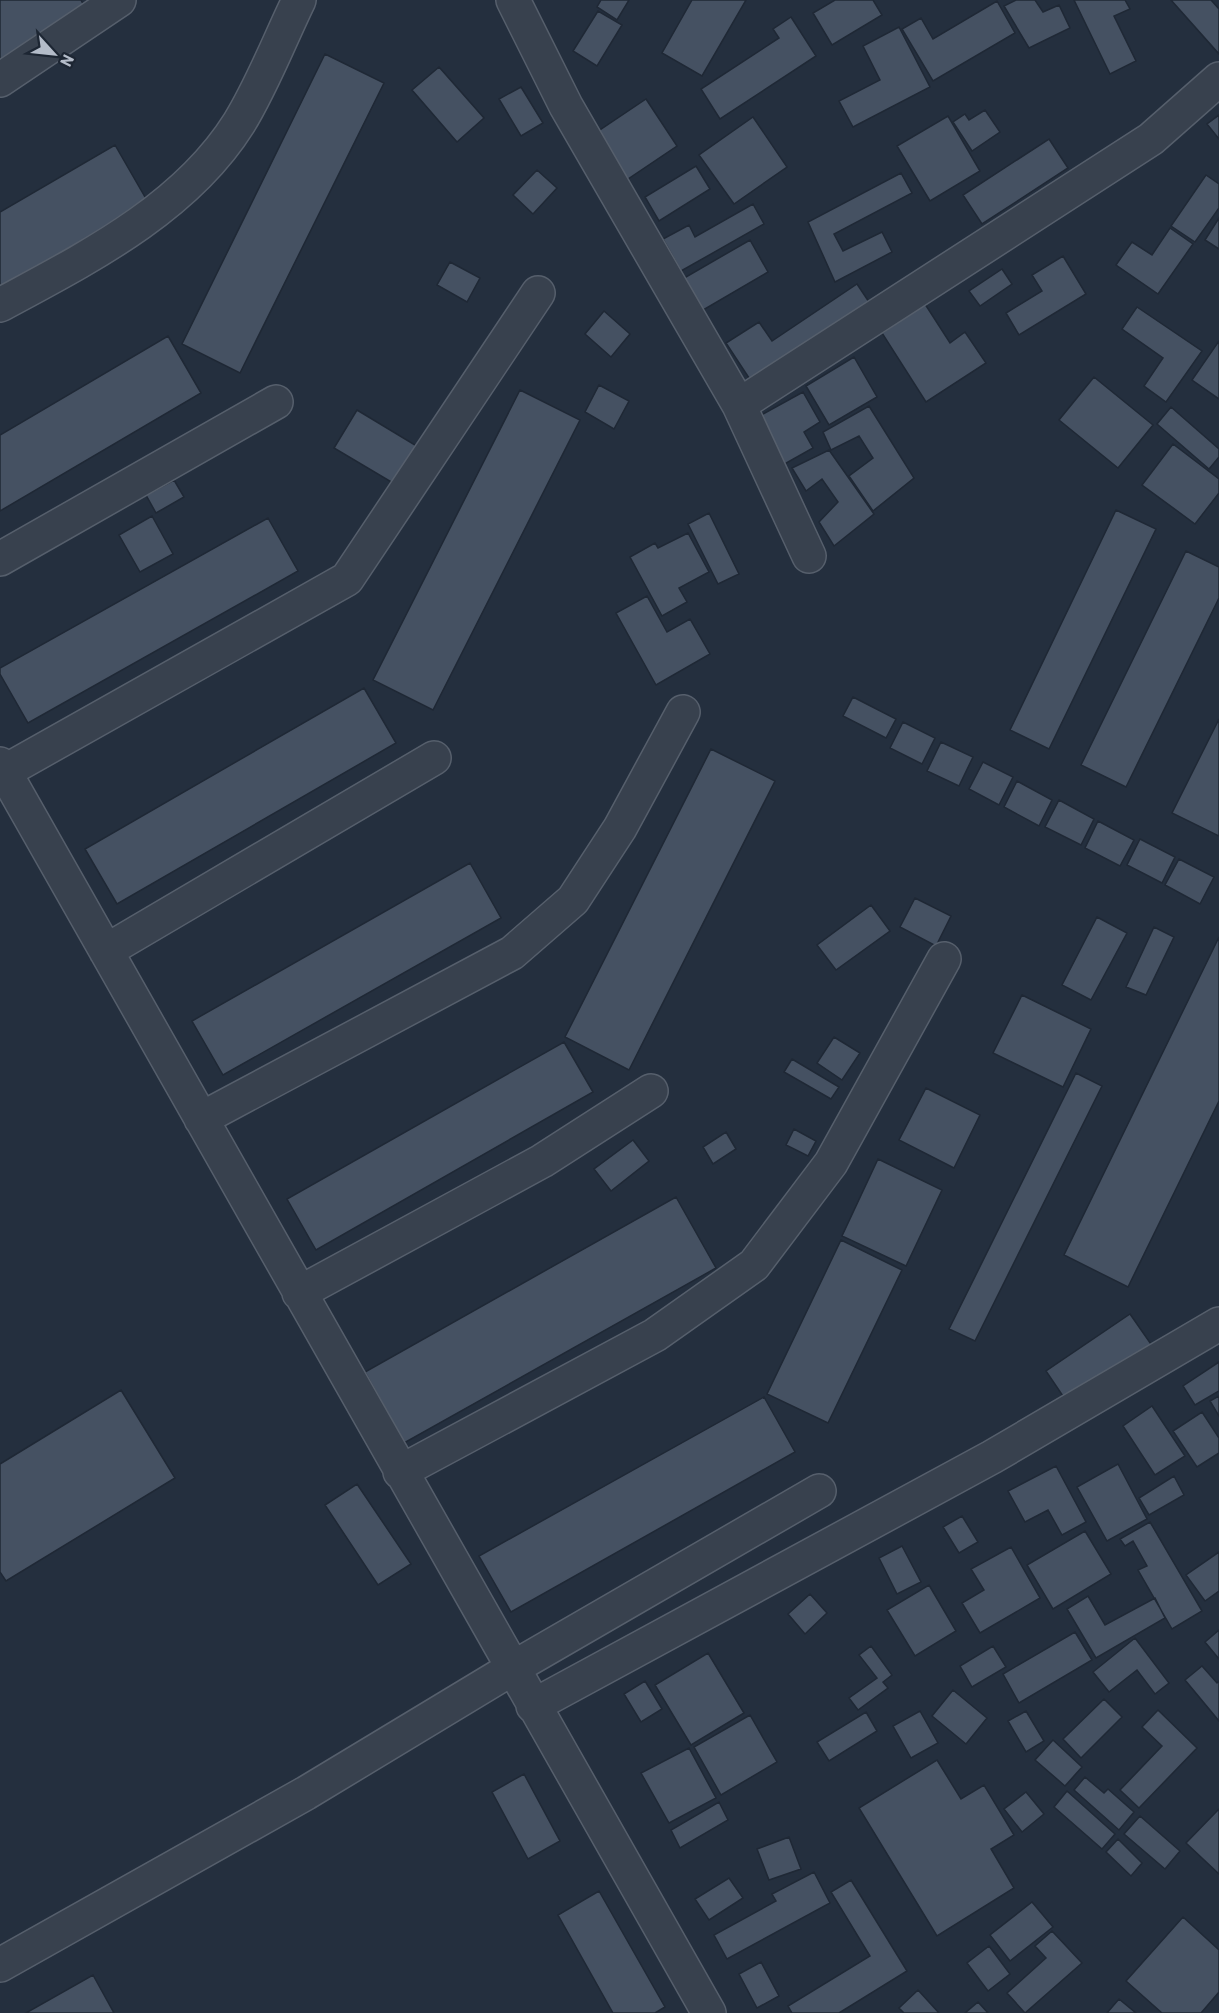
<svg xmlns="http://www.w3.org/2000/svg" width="1219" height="2013" font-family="Barlow,sans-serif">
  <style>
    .building { fill: #455162; stroke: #1f2835; stroke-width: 1.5 }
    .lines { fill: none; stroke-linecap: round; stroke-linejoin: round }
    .minor-casing { stroke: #565f6c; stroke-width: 36 }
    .minor { stroke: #38414e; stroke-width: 33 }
  </style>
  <rect width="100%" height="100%" fill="#242f3e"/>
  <path class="building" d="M 0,0 L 81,0 L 88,14 L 0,64 Z
    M 601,0 L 629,0 L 617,20 L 597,7 Z
    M 692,0 L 746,0 L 702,76 L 662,53 Z
    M 835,0 L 873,0 L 882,15 L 832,45 L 813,13 Z
    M 1016,0 L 1035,0 L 1043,12 L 1059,5 L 1070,28 L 1029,48 L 1004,6 Z
    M 1074,0 L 1125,0 L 1130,9 L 1114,16 L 1136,61 L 1110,74 Z
    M 1171,0 L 1211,0 L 1219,9 L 1219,54 Z
    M 997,1 L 1015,33 L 933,81 L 902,29 L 921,18 L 933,39 Z
    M 598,11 L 622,25 L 597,66 L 573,51 Z
    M 791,17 L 816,56 L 720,119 L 701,89 L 779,38 L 773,29 Z
    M 899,27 L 930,87 L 853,127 L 839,101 L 880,80 L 863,46 Z
    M 325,54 L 384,83 L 240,373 L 182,344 Z
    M 439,67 L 484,118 L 457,142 L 412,90 Z
    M 521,87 L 543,123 L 521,136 L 499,99 Z
    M 646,99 L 677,146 L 622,183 L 591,136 Z
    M 985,110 L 1000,132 L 972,151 L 953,122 L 965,114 L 969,120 Z
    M 1219,115 L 1219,139 L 1207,124 Z
    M 948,116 L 980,171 L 930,201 L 897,146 Z
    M 753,117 L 787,167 L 734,204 L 699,155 Z
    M 1049,139 L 1068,168 L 982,224 L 963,195 Z
    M 115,145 L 149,204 L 0,291 L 0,212 Z
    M 696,166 L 710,189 L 659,221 L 645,197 Z
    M 537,170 L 557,188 L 533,214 L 513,195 Z
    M 901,173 L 912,193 L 834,234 L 843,251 L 882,232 L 892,252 L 835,282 L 808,222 Z
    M 1206,175 L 1219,184 L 1219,208 L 1195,242 L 1171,226 Z
    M 753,204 L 764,224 L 681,271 L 663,239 L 689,225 L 695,237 Z
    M 1219,218 L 1219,249 L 1205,240 Z
    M 1170,228 L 1193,244 L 1158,294 L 1116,265 L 1132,242 L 1152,255 Z
    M 750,240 L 768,272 L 698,313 L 679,281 Z
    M 1063,256 L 1086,294 L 1019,335 L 1006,313 L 1042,291 L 1032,275 Z
    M 450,262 L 480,278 L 467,302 L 437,285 Z
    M 1002,269 L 1012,284 L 980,306 L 969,291 Z
    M 857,284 L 869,302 L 751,381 L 726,343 L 759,322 L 772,341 Z
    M 925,304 L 950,343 L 965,332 L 986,363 L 926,402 L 882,333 Z
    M 1137,307 L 1202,351 L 1166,402 L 1144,386 L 1163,358 L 1122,329 Z
    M 604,311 L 630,334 L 611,357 L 585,334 Z
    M 168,336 L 201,393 L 0,511 L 0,435 Z
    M 1219,341 L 1219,399 L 1192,380 Z
    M 854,357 L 877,397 L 829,425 L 806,386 Z
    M 1094,377 L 1153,425 L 1118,468 L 1059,420 Z
    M 599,385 L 629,401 L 614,429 L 585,412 Z
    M 520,390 L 580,420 L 433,710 L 373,680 Z
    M 803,392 L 820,422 L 804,432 L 813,448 L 781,466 L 754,419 Z
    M 869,406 L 914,478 L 873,511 L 849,476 L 873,458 L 859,436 L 831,450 L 823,432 Z
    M 1171,407 L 1219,449 L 1219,457 L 1209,469 L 1157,424 Z
    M 357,410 L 420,448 L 398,486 L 334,448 Z
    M 1173,444 L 1219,479 L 1219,493 L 1195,524 L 1142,485 Z
    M 829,450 L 874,514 L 834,546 L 819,522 L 838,502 L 822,479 L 806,491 L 792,468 Z
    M 174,480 L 184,497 L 156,513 L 146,495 Z
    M 1116,510 L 1156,529 L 1049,749 L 1010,730 Z
    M 709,513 L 739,574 L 718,584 L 688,524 Z
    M 152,516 L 173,554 L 140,572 L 119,535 Z
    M 268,518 L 298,571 L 28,723 L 0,674 L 0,668 Z
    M 688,533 L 709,572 L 679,588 L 687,602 L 662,616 L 630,557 L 655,543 L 658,548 Z
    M 1186,551 L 1219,567 L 1219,598 L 1126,787 L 1081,765 Z
    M 647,596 L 667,632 L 690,619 L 710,654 L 656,685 L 616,613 Z
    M 364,688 L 396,743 L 117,904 L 85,849 Z
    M 853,697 L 896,719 L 886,738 L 843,716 Z
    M 1219,719 L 1219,836 L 1172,813 Z
    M 903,722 L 935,738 L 922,764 L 890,748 Z
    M 941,742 L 973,757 L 959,786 L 927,771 Z
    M 711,749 L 775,781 L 629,1070 L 565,1037 Z
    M 983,762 L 1013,777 L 999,805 L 969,789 Z
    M 1017,781 L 1052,800 L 1039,826 L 1004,807 Z
    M 1059,800 L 1094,819 L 1081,845 L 1045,827 Z
    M 1098,821 L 1134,840 L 1120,866 L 1085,848 Z
    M 1140,839 L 1175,857 L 1162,883 L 1127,865 Z
    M 1179,859 L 1214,877 L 1200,904 L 1165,885 Z
    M 470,863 L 501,918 L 223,1075 L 192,1021 Z
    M 915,898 L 951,916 L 936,946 L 900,927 Z
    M 871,905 L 890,931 L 836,970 L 817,945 Z
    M 1097,917 L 1127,933 L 1091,1000 L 1062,985 Z
    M 1154,927 L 1174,937 L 1146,995 L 1126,987 Z
    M 1219,937 L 1219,1101 L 1128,1287 L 1064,1255 Z
    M 1022,995 L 1091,1029 L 1063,1087 L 993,1053 Z
    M 834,1037 L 860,1053 L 842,1080 L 817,1063 Z
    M 564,1042 L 593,1092 L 316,1250 L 287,1199 Z
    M 792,1059 L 839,1087 L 831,1099 L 784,1072 Z
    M 1076,1073 L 1102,1086 L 975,1341 L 949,1329 Z
    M 926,1088 L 980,1115 L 954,1168 L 899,1140 Z
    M 794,1129 L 816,1141 L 808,1156 L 786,1145 Z
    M 726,1132 L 736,1149 L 713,1164 L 703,1147 Z
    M 633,1140 L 649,1161 L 611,1191 L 594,1169 Z
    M 878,1159 L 942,1190 L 906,1266 L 842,1236 Z
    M 676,1197 L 716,1268 L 404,1443 L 365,1372 Z
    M 841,1240 L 902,1270 L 828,1423 L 767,1394 Z
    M 1130,1314 L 1153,1347 L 1069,1405 L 1046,1371 Z
    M 1219,1362 L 1219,1391 L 1195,1405 L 1183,1386 Z
    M 121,1390 L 175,1478 L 6,1581 L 0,1572 L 0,1464 Z
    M 1219,1396 L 1219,1416 L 1210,1401 Z
    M 764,1397 L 795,1452 L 511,1612 L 479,1556 Z
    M 1152,1406 L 1185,1456 L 1155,1475 L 1123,1426 Z
    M 1202,1412 L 1219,1438 L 1219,1453 L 1197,1467 L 1173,1431 Z
    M 1118,1464 L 1147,1519 L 1107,1541 L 1077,1487 Z
    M 1056,1466 L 1086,1522 L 1062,1535 L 1048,1510 L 1025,1522 L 1008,1491 Z
    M 1174,1476 L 1184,1495 L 1149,1515 L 1139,1498 Z
    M 357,1484 L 411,1564 L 378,1585 L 325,1505 Z
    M 962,1516 L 978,1542 L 959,1553 L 943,1527 Z
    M 1150,1522 L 1202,1611 L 1172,1629 L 1138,1570 L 1147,1566 L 1133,1541 L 1125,1546 L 1120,1539 Z
    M 1085,1531 L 1111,1574 L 1053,1609 L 1027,1565 Z
    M 902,1546 L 921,1582 L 897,1594 L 879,1558 Z
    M 1011,1547 L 1040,1598 L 980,1633 L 962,1603 L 984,1590 L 971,1569 Z
    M 1219,1552 L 1219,1591 L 1205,1601 L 1186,1575 Z
    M 929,1585 L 956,1631 L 915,1656 L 887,1610 Z
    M 810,1594 L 827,1613 L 805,1634 L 788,1614 Z
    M 1088,1596 L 1105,1625 L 1155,1598 L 1165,1618 L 1096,1658 L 1067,1609 Z
    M 1219,1630 L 1219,1659 L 1205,1642 Z
    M 1075,1632 L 1092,1660 L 1019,1703 L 1003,1674 Z
    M 1135,1638 L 1169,1683 L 1155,1694 L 1137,1670 L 1109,1692 L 1093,1672 Z
    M 871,1646 L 892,1675 L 883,1682 L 888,1688 L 858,1710 L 849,1698 L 877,1678 L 859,1655 Z
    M 993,1646 L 1006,1667 L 972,1687 L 960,1666 Z
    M 708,1653 L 744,1713 L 691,1745 L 655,1685 Z
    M 1202,1666 L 1217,1683 L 1219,1681 L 1219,1721 L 1185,1680 Z
    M 645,1681 L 662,1709 L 641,1722 L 624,1694 Z
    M 953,1690 L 987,1718 L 966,1744 L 932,1716 Z
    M 1104,1699 L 1122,1717 L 1081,1758 L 1063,1739 Z
    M 1158,1710 L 1197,1748 L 1139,1808 L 1120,1790 L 1162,1746 L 1142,1727 Z
    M 920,1711 L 938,1743 L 911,1758 L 893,1726 Z
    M 1026,1711 L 1044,1741 L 1026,1752 L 1008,1721 Z
    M 866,1712 L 877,1731 L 829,1761 L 817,1742 Z
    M 750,1715 L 777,1762 L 721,1795 L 694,1747 Z
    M 1053,1740 L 1082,1767 L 1065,1786 L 1035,1760 Z
    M 689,1748 L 716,1798 L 669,1823 L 641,1773 Z
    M 937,1760 L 961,1799 L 984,1785 L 1014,1835 L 991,1849 L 1014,1888 L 937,1936 L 859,1808 Z
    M 524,1774 L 560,1841 L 528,1859 L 492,1792 Z
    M 1085,1777 L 1104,1793 L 1108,1789 L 1134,1812 L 1119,1830 L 1074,1790 Z
    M 1067,1791 L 1115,1834 L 1102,1849 L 1054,1807 Z
    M 1026,1792 L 1044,1814 L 1022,1832 L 1004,1809 Z
    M 719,1802 L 728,1820 L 680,1848 L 671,1830 Z
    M 1219,1809 L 1219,1874 L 1186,1843 Z
    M 1140,1816 L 1180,1851 L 1165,1869 L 1124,1834 Z
    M 789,1837 L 801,1869 L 769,1880 L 757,1849 Z
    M 1118,1839 L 1142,1863 L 1131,1876 L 1106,1852 Z
    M 814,1872 L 830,1903 L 727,1959 L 714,1935 L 776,1901 L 772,1894 Z
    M 729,1878 L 743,1898 L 709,1920 L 695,1899 Z
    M 851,1880 L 907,1971 L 839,2013 L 792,2013 L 788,2006 L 870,1956 L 831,1892 Z
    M 599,1891 L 665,2007 L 655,2013 L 613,2013 L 558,1915 Z
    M 1032,1902 L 1053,1927 L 1010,1961 L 990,1935 Z
    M 1183,1917 L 1219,1950 L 1219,1992 L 1201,2013 L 1162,2013 L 1126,1981 Z
    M 1052,1931 L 1082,1963 L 1025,2013 L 1007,1993 L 1046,1958 L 1035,1946 Z
    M 989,1946 L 1010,1974 L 988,1991 L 967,1963 Z
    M 761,1962 L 779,1996 L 757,2008 L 739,1974 Z
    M 93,1975 L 114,2013 L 26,2013 Z
    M 918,1990 L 939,2013 L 904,2013 L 899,2008 Z
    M 1119,1999 L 1136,2013 L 1107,2013 Z
    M 978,2002 L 988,2013 L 965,2013 Z"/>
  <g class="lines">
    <defs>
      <path id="minor" d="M 513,0 L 566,106 L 739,405 L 809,556
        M 0,80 L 119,0
        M 0,305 C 87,258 185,209 239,123 C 262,86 280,39 299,0
        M 739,405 L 1151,139 L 1219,79
        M 0,559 L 276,402
        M 0,764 L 709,2013
        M 4,772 L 347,579 L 538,293
        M 106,951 L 434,758
        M 201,1119 L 512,953 L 573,900 L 620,828 L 683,712
        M 299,1293 L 542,1161 L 651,1091
        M 400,1472 L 655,1335 L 754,1265 L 831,1163 L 944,959
        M 533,1706 L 992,1457 L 1219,1324
        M 0,1965 L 306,1793 L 513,1668 L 819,1491"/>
    </defs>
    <use href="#minor" class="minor-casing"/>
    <use href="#minor" class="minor"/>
  </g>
  <g transform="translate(54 54) rotate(117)" stroke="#1d2633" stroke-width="4.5" paint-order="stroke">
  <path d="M0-4.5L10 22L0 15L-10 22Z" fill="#b4bcc9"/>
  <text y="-9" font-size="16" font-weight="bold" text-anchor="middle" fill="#b4bcc9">N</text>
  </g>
</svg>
